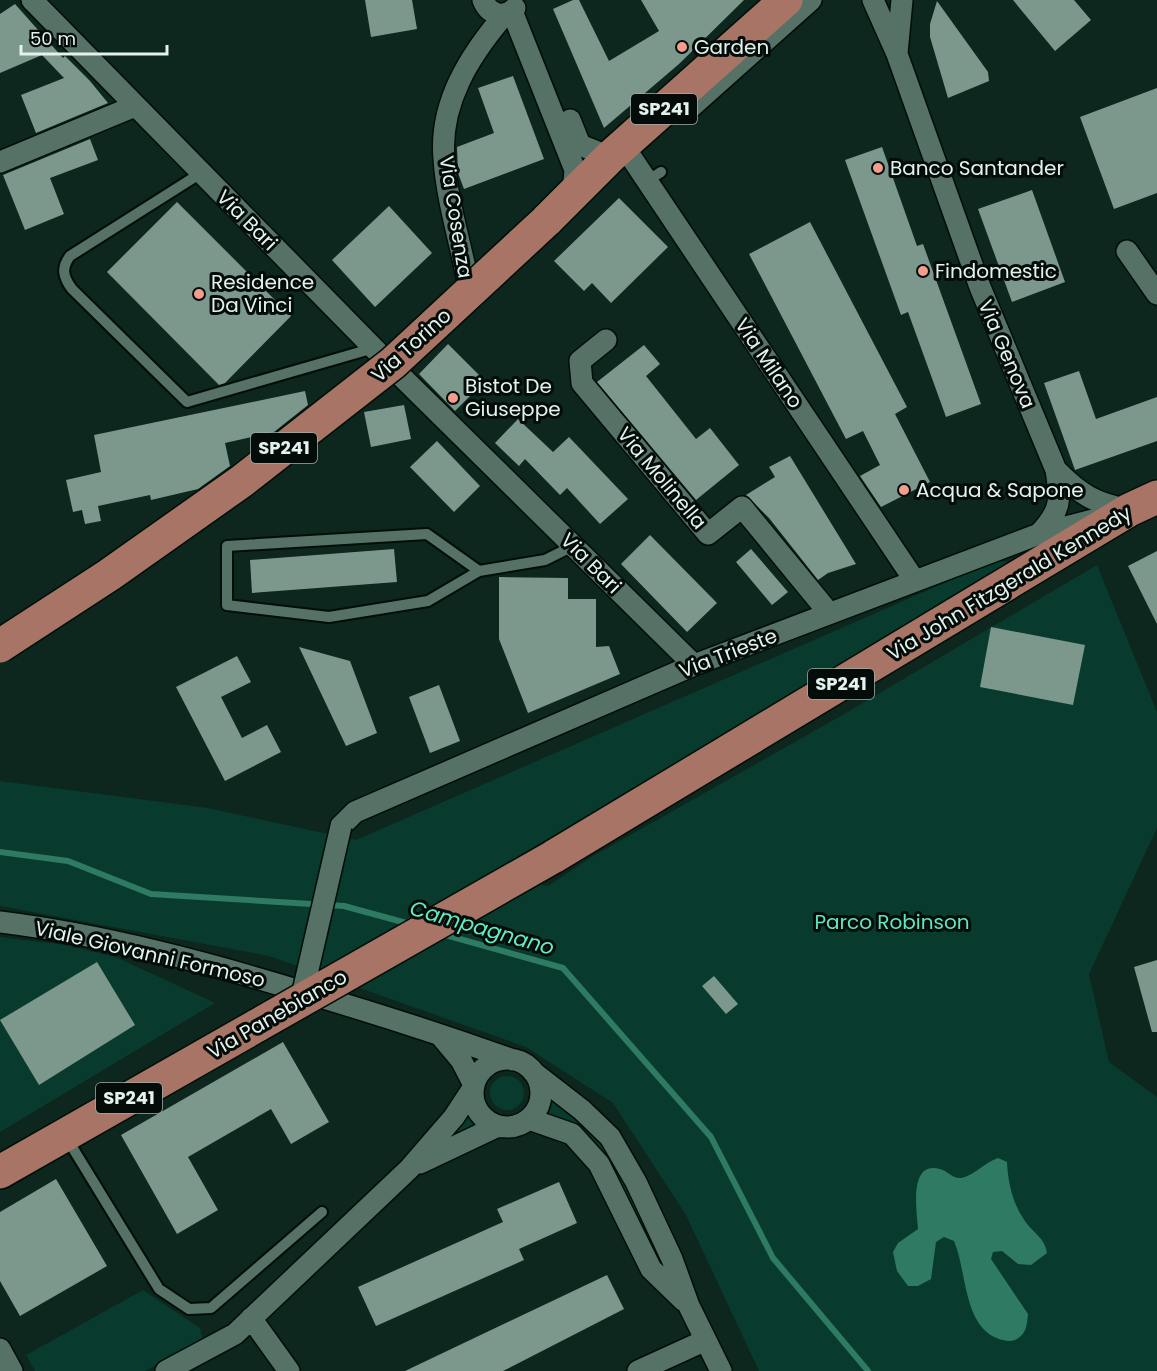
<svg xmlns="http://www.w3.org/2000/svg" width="1157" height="1371" font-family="Poppins,sans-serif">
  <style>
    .green { fill: #083b2d }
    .water { fill: #2e7a63 }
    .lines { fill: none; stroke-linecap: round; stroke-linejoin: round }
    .stream { stroke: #2e7a63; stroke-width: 6 }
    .building { fill: #7c988d }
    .service-casing { stroke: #000f08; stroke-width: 14 }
    .minor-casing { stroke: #000f08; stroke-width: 24 }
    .primary-casing { stroke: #000f08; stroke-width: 36 }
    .service { stroke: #567166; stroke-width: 10 }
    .minor { stroke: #567166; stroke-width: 21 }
    .primary { stroke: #a77465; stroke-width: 33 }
    .minor-bridge-casing { stroke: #000f08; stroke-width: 24; stroke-linecap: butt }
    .primary-bridge-casing { stroke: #000f08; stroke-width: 36; stroke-linecap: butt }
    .minor-bridge { stroke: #567166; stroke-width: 21 }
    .primary-bridge { stroke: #a77465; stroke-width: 33 }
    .poi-dot { fill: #f49d8d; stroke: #040c09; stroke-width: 2 }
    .labels { text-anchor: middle; stroke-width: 6; stroke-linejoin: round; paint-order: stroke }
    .shield { fill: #040c09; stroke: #a0ada8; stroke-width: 1.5 }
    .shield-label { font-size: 18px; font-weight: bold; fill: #e3f2ec }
    .poi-label { font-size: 20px; fill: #e3f2ec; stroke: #040c09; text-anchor: start }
    .street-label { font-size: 20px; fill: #e3f2ec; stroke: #040c09 }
    .park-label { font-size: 20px; fill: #5ee8be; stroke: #040c09 }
    .water-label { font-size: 21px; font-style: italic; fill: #62ecc1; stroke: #040c09 }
  </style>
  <rect width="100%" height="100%" fill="#0d261e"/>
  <path class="green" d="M 997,560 L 1006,562 L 1006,567 L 490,873 L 548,886 L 595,855 L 839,717 L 1097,565 L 1157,712 L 1157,828 L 1089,974 L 1109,1062 L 1157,1097 L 1157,1371 L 759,1371 L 686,1215 L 613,1103 L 526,1047 L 269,956 L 0,906 L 0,781 L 208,808 L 356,840 Z
    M 0,937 L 67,945 L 116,957 L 215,1003 L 0,1132 Z
    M490 1093a17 17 0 1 1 34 0a17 17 0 1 1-34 0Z
    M 543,1087 L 604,1142 L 666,1260 L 668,1280 L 602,1162 L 537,1116 L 544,1103 Z
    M 470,1099 L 475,1114 L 486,1124 L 427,1154 Z
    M 143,1290 L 200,1328 L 203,1340 L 145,1371 L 35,1371 L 26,1355 Z"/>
  <path class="water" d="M 998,1158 L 1007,1162 C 1008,1182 1012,1201 1023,1218 C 1031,1232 1045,1237 1047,1253 L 1031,1265 L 1018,1264 L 1002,1251 L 993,1252 L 991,1259 L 1028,1314 C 1027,1324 1027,1333 1017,1339 C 1012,1342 1005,1341 999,1339 C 963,1327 967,1271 954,1241 L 944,1237 L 936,1242 L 931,1279 L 918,1286 L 908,1286 L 897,1271 L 893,1252 L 898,1243 L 918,1229 C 917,1212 908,1160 940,1169 C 948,1171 951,1178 961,1178 C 974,1176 985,1162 998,1158 Z"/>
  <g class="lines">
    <path class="stream" d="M 0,852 L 68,861 L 151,894 L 344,906 L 410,924
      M 442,934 L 563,968 L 711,1137 L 773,1258 L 868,1371"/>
  </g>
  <path class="building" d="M 365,0 L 412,0 L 417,29 L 371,37 Z
    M 573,0 L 579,0 L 609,61 L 659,31 L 641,0 L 744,0 L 679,64 L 604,128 L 553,9 Z
    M 1013,0 L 1074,0 L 1091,20 L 1055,51 Z
    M 937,1 L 988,72 L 989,81 L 948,98 L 930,37 L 930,24 Z
    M 15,4 L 63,58 L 65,56 L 90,81 L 108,103 L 36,133 L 21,95 L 64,78 L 42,55 L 0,73 L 0,14 Z
    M 513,76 L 544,159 L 464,189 L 458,173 L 457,147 L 494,133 L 478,88 Z
    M 1157,88 L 1157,193 L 1114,209 L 1080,117 Z
    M 90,139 L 98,160 L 50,178 L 64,214 L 25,230 L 3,175 Z
    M 882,147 L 917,246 L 923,244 L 981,404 L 946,417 L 908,312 L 901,315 L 845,160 Z
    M 1032,190 L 1065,282 L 1012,302 L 978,209 Z
    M 619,198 L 668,247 L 611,303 L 592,283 L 584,291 L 554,261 Z
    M 177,202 L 291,316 L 225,383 L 219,385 L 107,272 Z
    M 389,206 L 432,253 L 375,307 L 332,260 Z
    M 810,222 L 907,407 L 895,414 L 930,482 L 881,507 L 860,476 L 880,465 L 863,431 L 846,439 L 749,254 Z
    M 448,344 L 485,381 L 455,411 L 419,374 Z
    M 644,345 L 660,364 L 646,376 L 696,439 L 710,428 L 739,465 L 696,500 L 597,382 Z
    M 1079,371 L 1096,419 L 1157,397 L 1157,441 L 1075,470 L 1044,383 Z
    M 305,391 L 308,405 L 274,432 L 225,443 L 230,466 L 198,489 L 151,500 L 150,495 L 98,506 L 101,521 L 85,524 L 82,510 L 73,512 L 66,480 L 101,472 L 94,435 Z
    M 404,405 L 411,439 L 371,447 L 364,412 Z
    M 518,419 L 553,452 L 569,437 L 628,499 L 600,524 L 567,488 L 560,495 L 525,459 L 519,466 L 495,443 Z
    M 437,441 L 480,486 L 454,512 L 410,467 Z
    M 790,456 L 856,564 L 828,573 L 818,580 L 769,518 L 746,495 L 775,477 L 769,467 Z
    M 650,535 L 717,603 L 687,632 L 621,564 Z
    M 394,549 L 397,582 L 252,593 L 250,560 Z
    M 751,549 L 788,592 L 772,605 L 736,562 Z
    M 1157,551 L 1157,624 L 1128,566 Z
    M 499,577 L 568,578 L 568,599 L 596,599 L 596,647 L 609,646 L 620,674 L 528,713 L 499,639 Z
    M 991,627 L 1085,645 L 1073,705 L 980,687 Z
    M 299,647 L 350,661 L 377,733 L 346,746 Z
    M 237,656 L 251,682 L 221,697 L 242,738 L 267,725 L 281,752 L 225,781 L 176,687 Z
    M 439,685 L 460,741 L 430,753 L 409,697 Z
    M 1157,960 L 1157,1032 L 1152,1032 L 1134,967 Z
    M 97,962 L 135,1025 L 39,1085 L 0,1020 Z
    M 714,976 L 738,1004 L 726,1014 L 702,986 Z
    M 283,1042 L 329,1122 L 291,1144 L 271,1109 L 188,1157 L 218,1210 L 177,1234 L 121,1135 Z
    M 56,1179 L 107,1266 L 20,1316 L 0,1281 L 0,1212 Z
    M 559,1182 L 577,1223 L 519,1249 L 524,1260 L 376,1326 L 358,1287 L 503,1222 L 497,1209 Z
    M 607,1275 L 624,1309 L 503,1371 L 405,1371 Z"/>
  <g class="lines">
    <defs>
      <path id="service" d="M 201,173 L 70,256 C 61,268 63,277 72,289 L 187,402 L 374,348
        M 647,181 L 661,172
        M 479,571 L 428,601 L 329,617 L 227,605 L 227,546 L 427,534 L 479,571 L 545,560 L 573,546
        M 66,1137 L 159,1289 L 189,1309 L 211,1308 L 322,1212"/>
      <path id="minor" d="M 32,0 L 406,381 L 694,665
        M 483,0 C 489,15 504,19 515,8
        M 873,0 L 897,54 L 980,287 L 1056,470 C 1081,495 1094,503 1129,510
        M 512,11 L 575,170 L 573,193
        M 897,53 L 902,0
        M 689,109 L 811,0
        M 570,120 L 580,145 L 610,157
        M 623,145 L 915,581
        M 0,162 L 135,106
        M 1127,251 L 1157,294
        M 466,299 L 468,282 C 460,241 447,201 444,159 C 439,103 470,55 505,14
        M 606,340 L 580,361 L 582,383 L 708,534 L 742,507 L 829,613
        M 1039,534 C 1061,511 1061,500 1056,470
        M 341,826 L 355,812 L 694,665 L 1039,534 L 1097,519
        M 0,922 C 105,935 209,963 310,994 C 378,1014 446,1036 513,1060
        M 440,1035 L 461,1060 L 474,1085
        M473 1093a34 34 0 1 1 68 0a34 34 0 1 1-68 0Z
        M 533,1072 L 582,1110 L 610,1137 L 636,1182 L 672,1259 L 689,1306 L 721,1371
        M 529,1119 L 572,1134 L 599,1164 L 651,1269 L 684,1301
        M 420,1163 L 498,1126
        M 251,1318 L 289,1371
        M 0,1349 L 12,1371
        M 166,1371 L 235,1334 L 409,1169 L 454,1117 L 473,1088
        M 638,1371 L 706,1340"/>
      <path id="primary" d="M 546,221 L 610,157 L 786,0
        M 553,857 L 1129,510 L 1157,497
        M 0,1172 L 258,1025"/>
    </defs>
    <use href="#service" class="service-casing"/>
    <use href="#minor" class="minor-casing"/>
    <use href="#primary" class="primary-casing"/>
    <use href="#service" class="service"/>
    <use href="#minor" class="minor"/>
    <use href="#primary" class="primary"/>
    <defs>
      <path id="minor-bridge" d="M 301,1000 L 341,826"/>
      <path id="primary-bridge" d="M 0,646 L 109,575 L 242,481 L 393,363 L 546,221
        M 258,1025 L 553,857"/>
    </defs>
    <use href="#minor-bridge" class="minor-bridge-casing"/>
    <use href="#primary-bridge" class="primary-bridge-casing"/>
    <use href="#minor-bridge" class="minor-bridge"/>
    <use href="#primary-bridge" class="primary-bridge"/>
  </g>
  <g class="poi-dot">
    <circle cx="682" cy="47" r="6"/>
    <circle cx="878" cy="168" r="6"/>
    <circle cx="923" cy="271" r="6"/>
    <circle cx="199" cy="294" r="6"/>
    <circle cx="453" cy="398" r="6"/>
    <circle cx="904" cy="490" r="6"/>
  </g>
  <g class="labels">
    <g class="shield">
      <rect x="631" y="94" width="66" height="30" rx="4.5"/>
      <rect x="251" y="433" width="66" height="30" rx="4.5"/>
      <rect x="808" y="669" width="66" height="30" rx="4.5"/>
      <rect x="96" y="1083" width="66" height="30" rx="4.5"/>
    </g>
    <g class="shield-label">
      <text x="664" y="115">SP241</text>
      <text x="284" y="454">SP241</text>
      <text x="841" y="690">SP241</text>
      <text x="129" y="1104">SP241</text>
    </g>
    <g class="poi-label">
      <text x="694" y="54">Garden</text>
      <text x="890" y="175">Banco Santander</text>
      <text x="935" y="278">Findomestic</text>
      <text x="211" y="289">Residence<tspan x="211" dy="23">Da Vinci</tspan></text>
      <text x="465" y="393">Bistot De<tspan x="465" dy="23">Giuseppe</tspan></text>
      <text x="916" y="497">Acqua &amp; Sapone</text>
    </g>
    <g class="street-label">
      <text transform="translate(456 217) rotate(81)" y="7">Via Cosenza</text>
      <text transform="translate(247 220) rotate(45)" y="7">Via Bari</text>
      <text transform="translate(411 345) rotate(-42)" y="7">Via Torino</text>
      <text transform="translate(1007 354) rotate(67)" y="7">Via Genova</text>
      <text transform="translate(769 363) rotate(56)" y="7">Via Milano</text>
      <text transform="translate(662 478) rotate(50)" y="7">Via Molinella</text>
      <text transform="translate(591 563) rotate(45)" y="7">Via Bari</text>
      <text transform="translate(1009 583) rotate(-31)" y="7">Via John Fitzgerald Kennedy</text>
      <text transform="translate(728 653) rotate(-21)" y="7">Via Trieste</text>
      <text transform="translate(150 954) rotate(13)" y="7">Viale Giovanni Formoso</text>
      <text transform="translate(277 1014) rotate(-30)" y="7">Via Panebianco</text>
    </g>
    <g class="park-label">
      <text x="892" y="929">Parco Robinson</text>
    </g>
    <g class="water-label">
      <text transform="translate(482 928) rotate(16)" y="7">Campagnano</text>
    </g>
  </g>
  <path d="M21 45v9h146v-9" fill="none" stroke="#e3f2ec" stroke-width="3"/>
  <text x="30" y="45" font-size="18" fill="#e3f2ec" stroke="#040c09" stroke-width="4.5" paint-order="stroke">50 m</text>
</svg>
